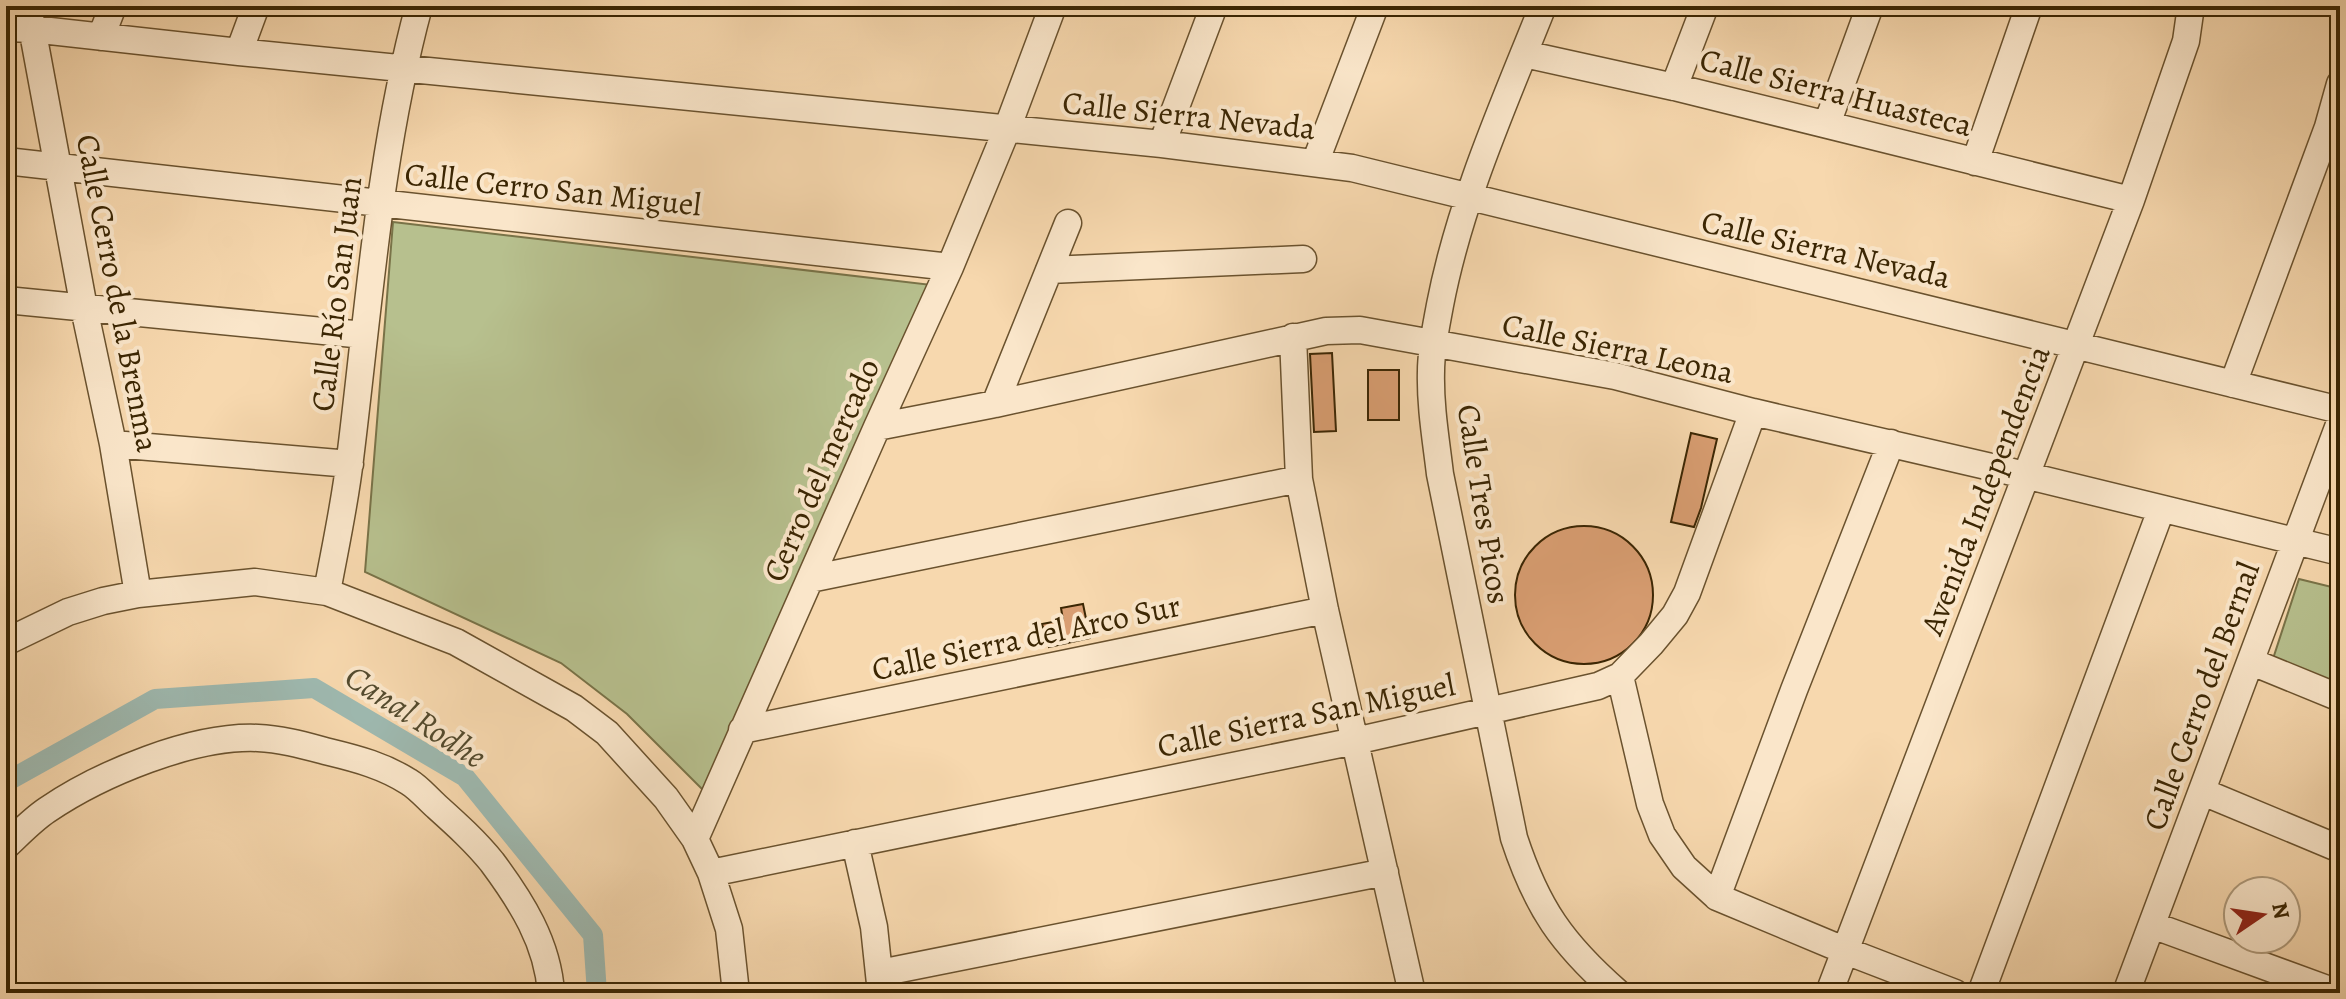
<svg xmlns="http://www.w3.org/2000/svg" width="2346" height="999" font-family="Alegreya,serif">
  <style>
    .green { fill: #b7c08e; stroke: #797348; stroke-width: 2 }
    .lines { fill: none; stroke-linecap: round; stroke-linejoin: round }
    .canal { stroke: #9eb9b0; stroke-width: 20 }
    .building { fill: #d99e72; stroke: #3b2603; stroke-width: 2 }
    .minor-casing { stroke: #6a522e; stroke-width: 29 }
    .minor { stroke: #fae6ca; stroke-width: 26 }
    .labels { text-anchor: middle; stroke-width: 8; stroke-linejoin: round; paint-order: stroke }
    .street-label { font-size: 32px; fill: #3b2603; stroke: #fae6ca }
    .water-label { font-size: 34px; font-style: italic; fill: #544b2e; stroke: #fae6ca }
  </style>
  <rect width="100%" height="100%" fill="#f7d8ae"/>
  <filter id="stains"><feTurbulence type="fractalNoise" baseFrequency=".0025" numOctaves="4"/><feColorMatrix values="0 0 0 0 .2 0 0 0 0 .09 0 0 0 0 .02 0 0 0 .5 -.17"/></filter>
  <radialGradient id="worn" r=".72"><stop offset=".6" stop-color="#630" stop-opacity="0"/><stop offset="1" stop-color="#630" stop-opacity=".3"/></radialGradient>
  <path class="green" d="M 393,222 L 932,285 L 706,793 L 627,714 L 561,663 L 365,572 Z
    M 2299,579 L 2340,589 L 2340,692 L 2271,665 Z"/>
  <g class="lines">
    <path class="canal" d="M 6,782 L 155,699 L 314,688 L 465,777 L 593,935 L 597,993"/>
  </g>
  <path class="building" d="M 1332,353 L 1336,431 L 1314,432 L 1310,354 Z
    M 1368,370 L 1399,370 L 1399,420 L 1368,420 Z
    M 1691,433 L 1717,439 L 1701,508 L 1694,527 L 1671,522 Z
    M1515 595a69 69 0 1 1 138 0a69 69 0 1 1-138 0Z
    M 1083,604 L 1090,638 L 1049,647 L 1042,624 L 1063,620 L 1061,608 Z"/>
  <g class="lines">
    <defs>
      <path id="minor" d="M 28,6 L 84,308 L 113,444 L 138,594
        M 1543,6 C 1504,104 1460,201 1440,305 C 1436,327 1431,349 1431,371 C 1430,406 1436,440 1440,474 L 1514,838 C 1537,908 1562,944 1618,993
        M 6,28 L 32,29 L 239,52 L 1162,144 L 1352,168 L 2340,410
        M 101,37 L 113,6
        M 239,52 L 256,6
        M 1524,54 L 1674,87 L 2131,200
        M 1674,87 L 1705,6
        M 1827,124 L 1870,6
        M 1162,144 L 1214,6
        M 6,161 L 950,267
        M 1975,162 L 2029,6
        M 1315,163 L 1375,6
        M 1049,270 L 1303,259
        M 6,300 L 364,335
        M 1293,337 L 1299,479 L 1325,610 L 1412,993
        M 2233,384 L 2328,127 L 2340,84
        M 995,404 L 1068,223
        M 877,427 L 995,404 L 1326,331 L 1360,330 L 1615,376 L 1753,412 L 2004,470 L 2340,552
        M 113,444 L 350,464
        M 810,579 L 1299,479
        M 327,592 C 335,548 345,503 350,459 C 369,307 379,154 419,6
        M 6,642 L 68,612 L 103,601 L 138,594 L 255,582 L 327,592 L 456,642 L 574,708 L 607,733 L 666,798 L 695,839 L 711,873 L 729,929 L 736,993
        M 2252,662 L 2340,698
        M 1620,676 L 1650,804 L 1662,835 L 1684,867 L 1717,897 L 1846,951 L 1955,993
        M 742,730 L 1325,610
        M 2203,792 L 2340,849
        M 695,839 L 877,427 L 950,267 L 1007,129 L 1053,6
        M 855,843 L 874,927 L 881,993
        M 6,846 C 19,834 32,820 47,810 C 100,774 193,735 258,738 C 282,739 306,746 329,752 C 358,759 384,766 409,782 C 419,788 427,798 436,806 C 456,824 475,841 492,862 C 521,901 548,943 551,993
        M 711,873 L 1355,741 L 1598,686 L 1620,676 L 1651,644 L 1675,615 L 1687,593 L 1753,412
        M 1717,897 L 1794,690 L 1891,443
        M 2152,925 L 2338,993
        M 880,973 L 1385,872
        M 1829,993 L 2131,200 L 2186,41 L 2191,6
        M 1981,993 L 2161,510
        M 2126,993 L 2340,422"/>
    </defs>
    <use href="#minor" class="minor-casing"/>
    <use href="#minor" class="minor"/>
  </g>
  <g class="labels">
    <g class="street-label">
      <text transform="translate(1836 92) rotate(14)" y="11">Calle Sierra Huasteca</text>
      <text transform="translate(1189 115) rotate(6)" y="11">Calle Sierra Nevada</text>
      <text transform="translate(553 189) rotate(6)" y="11">Calle Cerro San Miguel</text>
      <text transform="translate(1826 249) rotate(13)" y="11">Calle Sierra Nevada</text>
      <text transform="translate(118 293) rotate(79)" y="11">Calle Cerro de la Brenma</text>
      <text transform="translate(336 294) rotate(-83)" y="11">Calle Río San Juan</text>
      <text transform="translate(1618 348) rotate(12)" y="11">Calle Sierra Leona</text>
      <text transform="translate(821 470) rotate(-66)" y="11">Cerro del mercado</text>
      <text transform="translate(1985 490) rotate(-69)" y="11">Avenida Independencia</text>
      <text transform="translate(1484 504) rotate(81)" y="11">Calle Tres Picos</text>
      <text transform="translate(1026 637) rotate(-12)" y="11">Calle Sierra del Arco Sur</text>
      <text transform="translate(2201 696) rotate(-70)" y="11">Calle Cerro del Bernal</text>
      <text transform="translate(1306 715) rotate(-12)" y="11">Calle Sierra San Miguel</text>
    </g>
    <g class="water-label">
      <text transform="translate(416 716) rotate(33)" y="12">Canal Rodhe</text>
    </g>
  </g>
  <rect width="2346" height="999" fill="none" stroke="#f7d8ae" stroke-width="32"/>
  <rect x="8" y="8" width="2330" height="983" fill="none" stroke="#3b2603" stroke-width="4"/>
  <rect x="16" y="16" width="2314" height="967" fill="none" stroke="#3b2603" stroke-width="2"/>
  <g transform="translate(2262 915) rotate(77)"><circle r="38" fill="#fae6ca" stroke="#ae997a" stroke-width="2"/>
  <path d="M0-6L14 30L0 20L-14 30Z" fill="#8f2418"/>
  <text y="-12" font-size="22" font-weight="bold" text-anchor="middle" fill="#3b2603">N</text>
  </g>
  <rect width="100%" height="100%" filter="url(#stains)"/>
  <rect width="100%" height="100%" fill="url(#worn)"/>
</svg>
